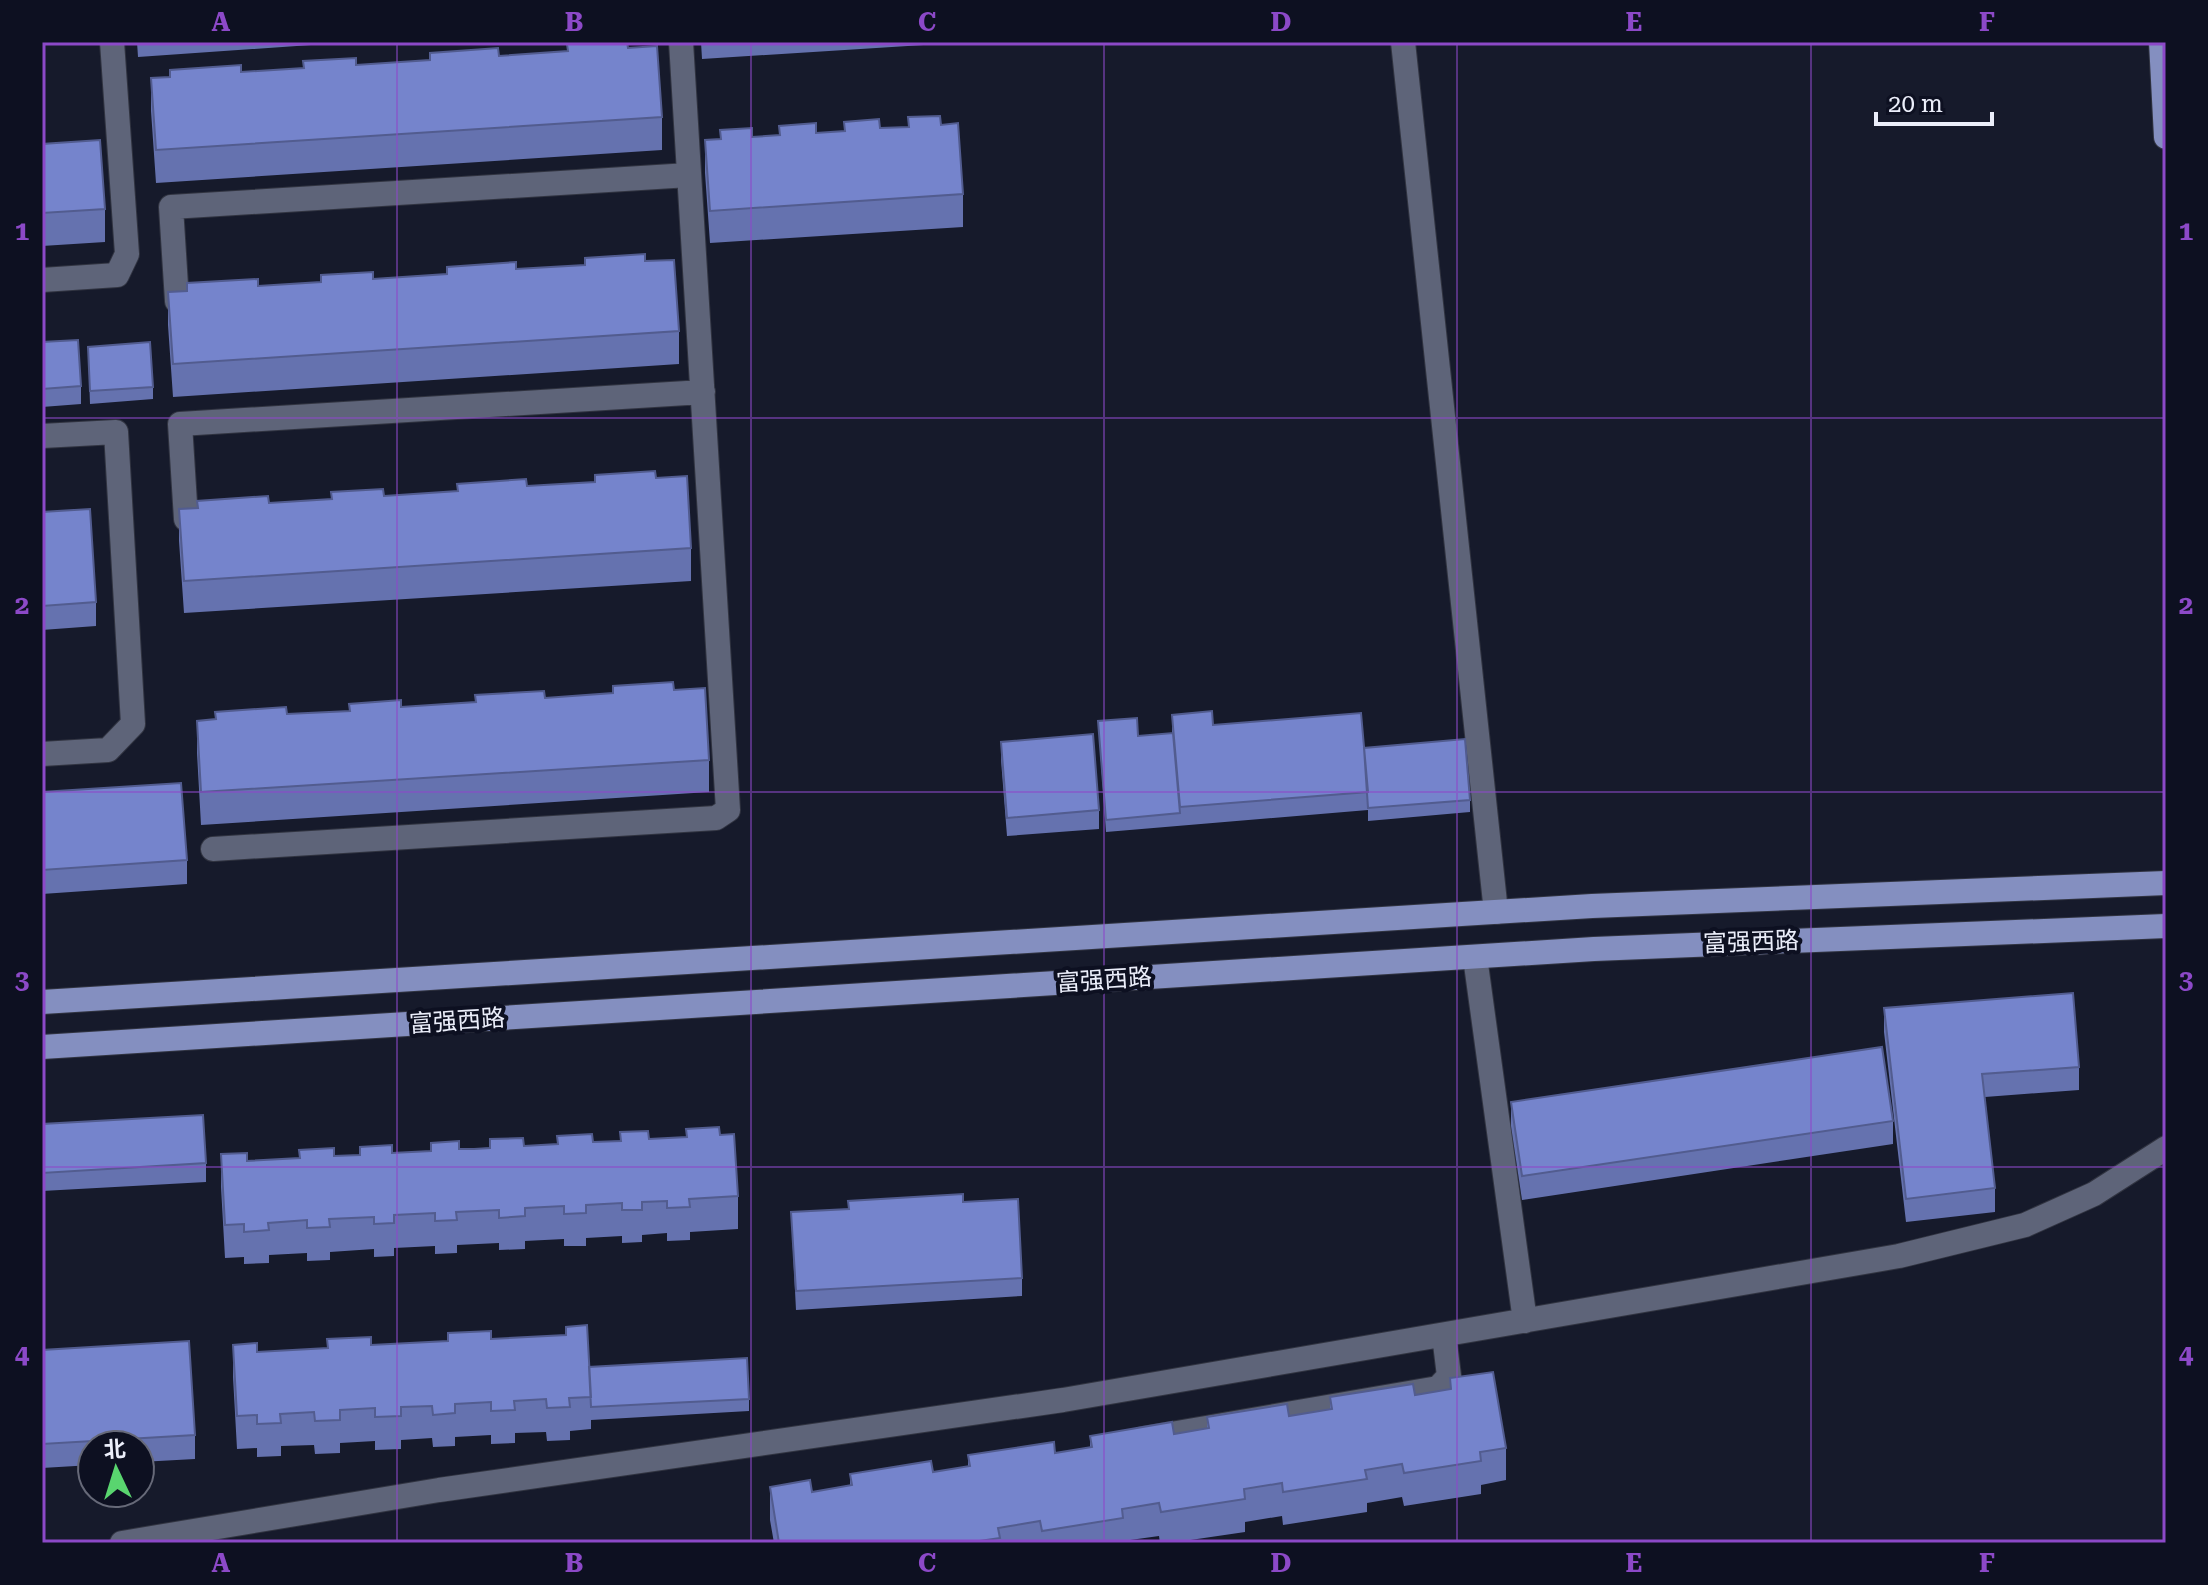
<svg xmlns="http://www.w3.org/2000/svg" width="2208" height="1585" font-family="'Roboto Serif','Noto Sans SC',serif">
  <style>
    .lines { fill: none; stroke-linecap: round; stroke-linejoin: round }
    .minor-casing { stroke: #313441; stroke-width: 26 }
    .major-casing { stroke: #313441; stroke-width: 26 }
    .minor { stroke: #5e6479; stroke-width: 24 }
    .major { stroke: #848fc0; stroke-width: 24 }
    .wall { fill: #6572af }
    .building { fill: #7584cc; stroke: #525c8f; stroke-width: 2 }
    .grid { fill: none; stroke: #8c49c8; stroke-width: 2; stroke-opacity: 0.55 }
    .labels { text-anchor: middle; stroke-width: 8; stroke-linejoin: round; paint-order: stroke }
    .street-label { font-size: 24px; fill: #ebeefa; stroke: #0d1021 }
    .neatline { fill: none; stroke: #8c49c8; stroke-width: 3 }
    .grid-label { font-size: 26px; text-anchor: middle; font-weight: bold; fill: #8c49c8 }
  </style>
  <rect width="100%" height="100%" fill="#161a2b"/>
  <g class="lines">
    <defs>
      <path id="minor" d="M 1403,42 L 1496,912
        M 42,280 L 117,275 L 127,254 L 112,42
        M 198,299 L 177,301 L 171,207 L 689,175
        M 42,436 L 116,432 L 133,724 L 108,750 L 42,754
        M 207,518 L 186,519 L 180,424 L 703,392
        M 213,849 L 716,818 L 728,810 L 681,42
        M 1475,957 L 1525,1321
        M 1142,1439 L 1438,1388 L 1449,1376 L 1444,1335
        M 122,1543 L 439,1490 L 1063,1400 L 1899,1256 L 2025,1225 L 2094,1194 L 2166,1148"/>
      <path id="major" d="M 2161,42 L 2166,137
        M 42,1002 L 1592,906 L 2166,883
        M 42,1047 L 1594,949 L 2166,926"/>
    </defs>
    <use href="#minor" class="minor-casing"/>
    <use href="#major" class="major-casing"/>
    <use href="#minor" class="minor"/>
    <use href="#major" class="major"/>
  </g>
  <path class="wall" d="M 137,42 L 311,42 L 311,45 L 138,57 Z
    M 701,42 L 955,42 L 955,43 L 702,59 Z
    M 628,48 L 662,117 L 662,150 L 156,183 L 151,111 L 151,78 Z
    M 908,117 L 941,125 L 963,194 L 963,227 L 710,243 L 705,173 L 705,140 L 908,127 Z
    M 42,144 L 105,209 L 105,242 L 42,246 Z
    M 645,261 L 679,331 L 679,364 L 173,397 L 168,325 L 168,292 Z
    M 42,342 L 81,386 L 81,404 L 42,407 Z
    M 88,347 L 153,387 L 153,399 L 90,404 Z
    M 656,478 L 691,548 L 691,581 L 184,613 L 179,541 L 179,509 Z
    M 42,512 L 96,602 L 96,626 L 42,630 Z
    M 674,690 L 709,760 L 709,792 L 201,825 L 197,753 L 197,721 Z
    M 1172,715 L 1213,725 L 1364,748 L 1470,800 L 1470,812 L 1368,821 L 1368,810 L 1106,832 L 1098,721 L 1138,736 L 1172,733 Z
    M 1001,742 L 1099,810 L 1099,829 L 1007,836 L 1001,760 Z
    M 42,792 L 187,860 L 187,884 L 42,894 Z
    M 1884,1008 L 2079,1067 L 2079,1090 L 1985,1097 L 1995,1188 L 1995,1212 L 1906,1222 L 1884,1032 Z
    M 1511,1102 L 1893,1121 L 1893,1144 L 1522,1200 L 1511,1126 Z
    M 42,1124 L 206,1163 L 206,1182 L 42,1191 Z
    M 720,1135 L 738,1196 L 738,1229 L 690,1232 L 690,1240 L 667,1241 L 667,1233 L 642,1235 L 642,1242 L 622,1243 L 622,1236 L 586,1238 L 586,1246 L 564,1246 L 564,1239 L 525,1241 L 525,1249 L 499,1250 L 499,1243 L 457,1245 L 457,1253 L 435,1254 L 435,1246 L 394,1248 L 394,1256 L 374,1257 L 374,1249 L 330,1252 L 330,1260 L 307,1261 L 307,1253 L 269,1255 L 269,1263 L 244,1264 L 244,1257 L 225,1258 L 221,1187 L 221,1154 L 247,1161 Z
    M 963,1202 L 1022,1278 L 1022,1296 L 796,1310 L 791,1212 Z
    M 491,1339 L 589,1367 L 749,1399 L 749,1411 L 591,1420 L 591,1429 L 570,1431 L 570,1440 L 547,1441 L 546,1432 L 515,1433 L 515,1443 L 491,1444 L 491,1435 L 455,1437 L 455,1446 L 433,1447 L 432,1438 L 401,1440 L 401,1449 L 375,1450 L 375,1441 L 340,1443 L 340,1453 L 315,1454 L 314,1445 L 281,1446 L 281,1456 L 257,1457 L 257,1448 L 237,1449 L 233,1377 L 233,1345 L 257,1352 Z
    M 42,1350 L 195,1435 L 195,1459 L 140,1462 L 140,1445 L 92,1445 L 92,1465 L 42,1468 Z
    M 1450,1378 L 1506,1448 L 1506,1480 L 1481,1485 L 1481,1494 L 1404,1506 L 1402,1497 L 1367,1503 L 1367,1512 L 1283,1525 L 1282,1516 L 1245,1522 L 1245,1532 L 1170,1543 L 1160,1543 L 1159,1536 L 1123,1541 L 1123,1543 L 774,1543 L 770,1520 L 770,1487 L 812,1492 L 850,1485 L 850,1474 L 933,1472 L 968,1467 L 968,1455 L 1055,1453 L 1090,1447 L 1090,1436 L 1174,1434 L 1207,1429 L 1207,1417 L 1289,1416 L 1330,1409 L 1330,1397 L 1415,1395 L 1450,1390 Z"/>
  <path class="building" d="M 605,42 L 627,42 L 628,48 L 657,46 L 662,117 L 156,150 L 151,78 L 170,77 L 170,70 L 241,65 L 241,72 L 304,68 L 303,61 L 356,58 L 356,65 L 430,60 L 430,53 L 498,48 L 499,56 L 568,51 L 567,44 Z
    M 940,116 L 941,125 L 958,123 L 963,194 L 710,211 L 705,140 L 721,139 L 720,130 L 752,128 L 752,137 L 780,135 L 779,126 L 816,123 L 816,133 L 845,131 L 844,122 L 879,119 L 880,128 L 909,127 L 908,117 Z
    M 100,140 L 105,209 L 42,213 L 42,144 Z
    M 645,254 L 645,261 L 674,260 L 679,331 L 173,364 L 168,292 L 187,291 L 187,283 L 258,279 L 258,286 L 321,282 L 321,275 L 373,272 L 373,279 L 447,274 L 447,267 L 516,262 L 516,269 L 585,265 L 585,258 Z
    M 78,340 L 81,386 L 42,389 L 42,342 Z
    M 150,342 L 153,387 L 90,391 L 88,347 Z
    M 655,471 L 656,478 L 687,476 L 691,548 L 184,581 L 179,509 L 198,508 L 197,501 L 268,496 L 269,503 L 332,499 L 331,492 L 383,489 L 384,496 L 458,491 L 457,484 L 526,479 L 527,486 L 595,482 L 595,475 Z
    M 90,509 L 96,602 L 42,606 L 42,512 Z
    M 673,682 L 674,690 L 705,688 L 709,760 L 201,792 L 197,721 L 216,719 L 215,712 L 286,707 L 287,714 L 350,711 L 349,704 L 401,700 L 401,707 L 476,702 L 475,695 L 544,691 L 545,698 L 613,693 L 613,686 Z
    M 1212,711 L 1213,725 L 1361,713 L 1368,792 L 1180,807 L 1172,715 Z
    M 1137,718 L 1138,736 L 1173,733 L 1180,813 L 1106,820 L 1098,721 Z
    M 1093,734 L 1099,810 L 1007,818 L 1001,742 Z
    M 1465,739 L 1470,800 L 1368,808 L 1364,748 Z
    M 181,783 L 187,860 L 42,870 L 42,792 Z
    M 2073,993 L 2079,1067 L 1982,1074 L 1995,1188 L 1906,1199 L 1884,1008 Z
    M 1882,1047 L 1893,1121 L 1522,1176 L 1511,1102 Z
    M 203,1115 L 206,1163 L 42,1173 L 42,1124 Z
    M 719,1127 L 720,1135 L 734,1134 L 738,1196 L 689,1199 L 690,1207 L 667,1208 L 667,1201 L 642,1202 L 642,1210 L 622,1210 L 622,1203 L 586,1205 L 586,1213 L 564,1214 L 564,1206 L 525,1208 L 525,1216 L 499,1218 L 499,1210 L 456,1212 L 457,1220 L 435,1221 L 435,1213 L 394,1215 L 394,1223 L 374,1224 L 374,1217 L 329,1219 L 330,1227 L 307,1228 L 307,1220 L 268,1223 L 269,1230 L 244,1232 L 244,1224 L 225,1225 L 221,1154 L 247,1153 L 247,1161 L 300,1158 L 299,1150 L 334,1148 L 334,1156 L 360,1155 L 360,1147 L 392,1145 L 392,1153 L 431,1151 L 431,1143 L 459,1141 L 459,1149 L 474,1149 L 490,1148 L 490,1139 L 523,1138 L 524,1146 L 558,1144 L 557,1136 L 592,1134 L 593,1142 L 621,1141 L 620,1132 L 648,1131 L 649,1139 L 687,1137 L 686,1129 Z
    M 963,1194 L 963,1202 L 1018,1199 L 1022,1278 L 796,1291 L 791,1212 L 849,1209 L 848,1201 Z
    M 587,1325 L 591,1397 L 569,1398 L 570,1407 L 547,1408 L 546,1399 L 514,1401 L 515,1410 L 491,1411 L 491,1402 L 455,1404 L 455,1413 L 433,1415 L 432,1406 L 401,1407 L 401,1416 L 375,1417 L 375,1408 L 340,1410 L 340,1420 L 315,1421 L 314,1412 L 280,1414 L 281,1423 L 257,1424 L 257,1415 L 237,1416 L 233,1345 L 257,1343 L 257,1352 L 328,1348 L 327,1339 L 371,1337 L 371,1345 L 448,1341 L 448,1333 L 491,1331 L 491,1339 L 566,1335 L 566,1327 Z
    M 189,1341 L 195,1435 L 42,1444 L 42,1350 Z
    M 747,1358 L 749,1399 L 591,1407 L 589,1367 Z
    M 1493,1372 L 1506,1448 L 1480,1452 L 1481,1461 L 1404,1473 L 1402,1464 L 1365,1470 L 1367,1479 L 1283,1492 L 1282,1483 L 1244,1489 L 1245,1499 L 1161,1512 L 1159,1503 L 1122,1509 L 1123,1518 L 1042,1531 L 1040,1521 L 998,1528 L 1000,1538 L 966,1543 L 921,1543 L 920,1541 L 906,1543 L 779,1543 L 770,1487 L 810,1480 L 812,1492 L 852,1485 L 850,1474 L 931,1461 L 933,1472 L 970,1466 L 968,1455 L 1054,1442 L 1055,1453 L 1092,1447 L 1090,1436 L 1172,1422 L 1174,1434 L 1209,1428 L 1207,1417 L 1287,1404 L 1289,1416 L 1332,1409 L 1330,1397 L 1413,1384 L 1415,1395 L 1451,1389 L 1450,1378 Z"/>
  <path class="grid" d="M 397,42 L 397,1543M 751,42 L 751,1543M 1104,42 L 1104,1543M 1457,42 L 1457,1543M 1811,42 L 1811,1543M 42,418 L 2166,418M 42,792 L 2166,792M 42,1167 L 2166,1167"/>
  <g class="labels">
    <g class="street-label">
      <text transform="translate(1751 942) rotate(-2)" y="8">富强西路</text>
      <text transform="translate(1104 980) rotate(-4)" y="8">富强西路</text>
      <text transform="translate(457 1021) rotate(-4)" y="8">富强西路</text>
    </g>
  </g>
  <rect width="2208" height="1585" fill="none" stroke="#0d1021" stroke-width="88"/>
  <g transform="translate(116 1469) rotate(356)"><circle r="38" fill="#0d1021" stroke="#666978" stroke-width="2"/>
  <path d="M0-6L14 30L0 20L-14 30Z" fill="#59d56f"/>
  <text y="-12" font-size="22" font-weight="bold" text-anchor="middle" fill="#ebeefa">北</text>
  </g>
  <path d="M1876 112v12h116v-12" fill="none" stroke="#ebeefa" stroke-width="4"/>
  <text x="1888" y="112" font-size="24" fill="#ebeefa" stroke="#0d1021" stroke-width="6" paint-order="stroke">20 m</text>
  <rect x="44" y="44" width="2120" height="1497" class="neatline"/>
  <g class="grid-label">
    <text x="221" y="31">A</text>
    <text x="574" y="31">B</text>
    <text x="927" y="31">C</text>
    <text x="1281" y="31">D</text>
    <text x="1634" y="31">E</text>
    <text x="1987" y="31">F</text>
    <text x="22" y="240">1</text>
    <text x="2186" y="240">1</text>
    <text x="22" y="614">2</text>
    <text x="2186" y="614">2</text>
    <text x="22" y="989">3</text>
    <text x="2186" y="989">3</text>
    <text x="22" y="1363">4</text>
    <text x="2186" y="1363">4</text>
    <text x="221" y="1572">A</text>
    <text x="574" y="1572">B</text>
    <text x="927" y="1572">C</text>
    <text x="1281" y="1572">D</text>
    <text x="1634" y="1572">E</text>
    <text x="1987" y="1572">F</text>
  </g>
</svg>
